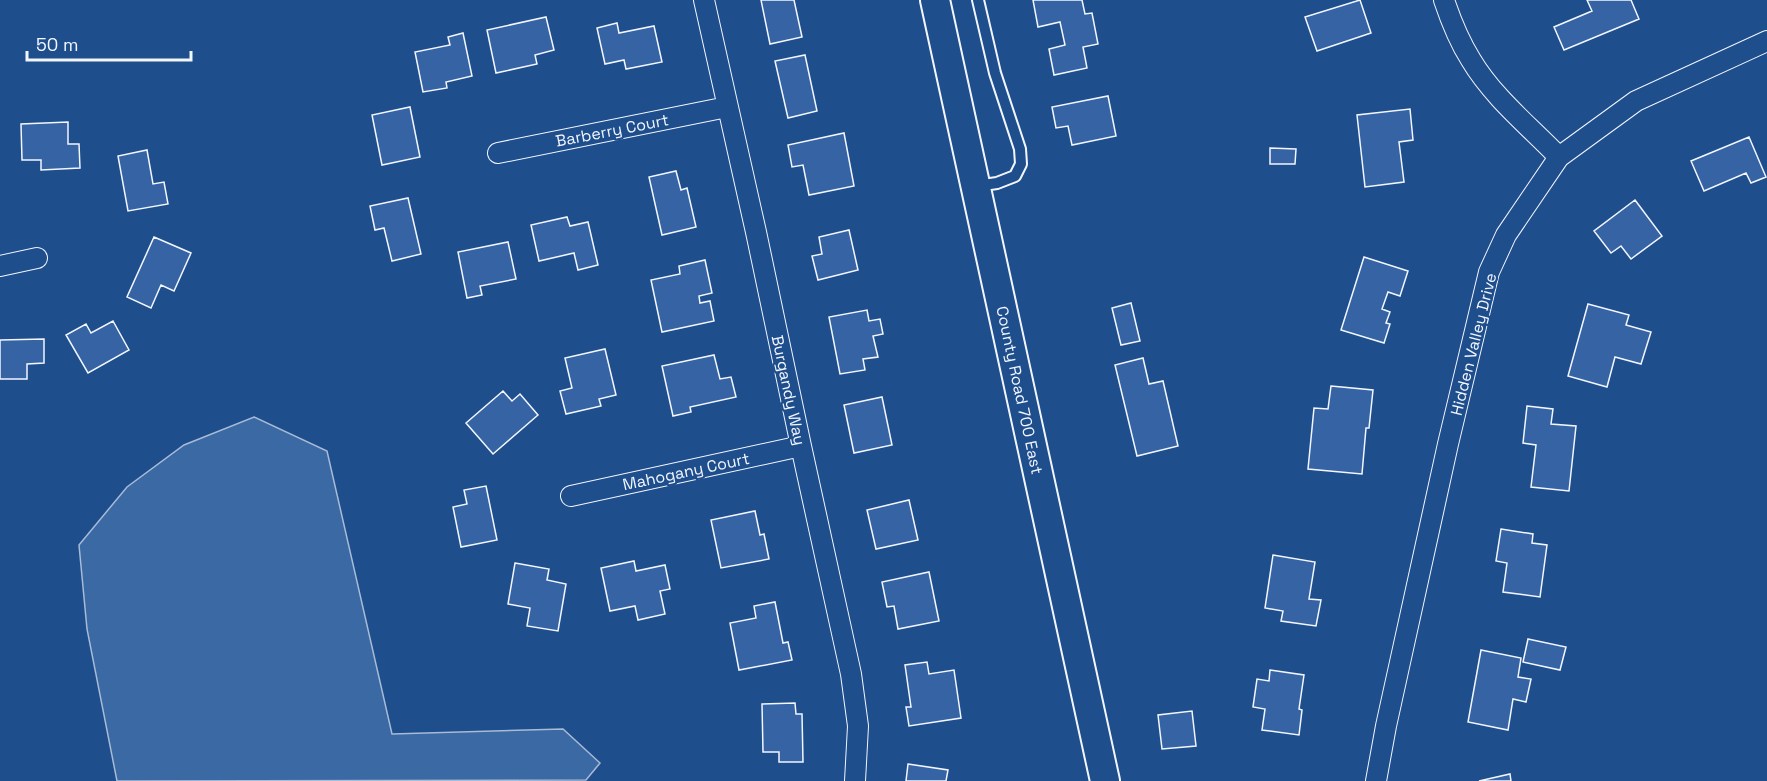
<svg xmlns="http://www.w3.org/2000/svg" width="1767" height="781" font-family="'Space Grotesk',sans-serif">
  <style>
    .water { fill: #3b69a3; stroke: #a8bbd7; stroke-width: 1.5 }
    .building { fill: #3563a3; stroke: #f2f6ff; stroke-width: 1.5 }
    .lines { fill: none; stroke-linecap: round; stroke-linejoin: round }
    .lane-casing { stroke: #f2f6ff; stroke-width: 14 }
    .street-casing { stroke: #f2f6ff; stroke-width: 22 }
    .secondary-casing { stroke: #f2f6ff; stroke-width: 32 }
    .lane { stroke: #1f4e8c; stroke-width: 10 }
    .street { stroke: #1f4e8c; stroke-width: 20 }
    .secondary { stroke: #1f4e8c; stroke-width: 28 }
    .labels { text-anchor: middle; stroke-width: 4.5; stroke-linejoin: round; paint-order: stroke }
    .street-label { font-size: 16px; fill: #f2f6ff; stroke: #1f4e8c }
  </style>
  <rect width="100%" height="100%" fill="#1f4e8c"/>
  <path class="water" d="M 254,417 L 327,451 L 392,734 L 563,729 L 600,763 L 586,780 L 117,781 L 87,629 L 79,545 L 127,487 L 184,445 Z"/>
  <path class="building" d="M 761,0 L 794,0 L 802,37 L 770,44 Z
    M 1033,0 L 1082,0 L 1085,14 L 1092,13 L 1098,44 L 1083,47 L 1087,68 L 1054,75 L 1049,49 L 1065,45 L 1060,22 L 1038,27 Z
    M 1360,0 L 1371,33 L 1317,51 L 1305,17 Z
    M 1587,0 L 1631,0 L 1639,19 L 1564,50 L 1554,27 L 1592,11 Z
    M 546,17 L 554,50 L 535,55 L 537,64 L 496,73 L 487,30 Z
    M 617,23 L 619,33 L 654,26 L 662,62 L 626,69 L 624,60 L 605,64 L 597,28 Z
    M 463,33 L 472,76 L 446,82 L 447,88 L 423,92 L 415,52 L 450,45 L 448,37 Z
    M 805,55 L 817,111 L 788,118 L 775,61 Z
    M 1108,96 L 1116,136 L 1072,145 L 1068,126 L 1056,128 L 1052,107 Z
    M 410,107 L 420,157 L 382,165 L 372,115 Z
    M 1410,109 L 1413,140 L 1399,142 L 1404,182 L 1365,187 L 1357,115 Z
    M 68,122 L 68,144 L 79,144 L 80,168 L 41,170 L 41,160 L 22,160 L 21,124 Z
    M 844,133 L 854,186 L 809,195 L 803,165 L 792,167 L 788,145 Z
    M 1749,137 L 1766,177 L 1751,183 L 1746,173 L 1704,191 L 1691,161 Z
    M 1270,148 L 1296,149 L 1295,164 L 1270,164 Z
    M 147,150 L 153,184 L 164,182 L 168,204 L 128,211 L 118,156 Z
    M 676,171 L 681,190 L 687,188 L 696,227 L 662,235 L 649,177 Z
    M 408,198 L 421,254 L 392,261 L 384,228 L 375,230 L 370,206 Z
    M 1635,200 L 1662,236 L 1631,259 L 1621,246 L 1611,253 L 1594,231 Z
    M 567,217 L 570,226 L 588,222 L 598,265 L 578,270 L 574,253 L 539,261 L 531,225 Z
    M 849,230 L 858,270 L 818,280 L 812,256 L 822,254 L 819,237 Z
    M 154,237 L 191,253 L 174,291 L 161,285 L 151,308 L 127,297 Z
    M 508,242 L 516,279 L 480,286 L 482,295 L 467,298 L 458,252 Z
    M 1364,257 L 1408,271 L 1400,296 L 1388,292 L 1382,309 L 1390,312 L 1386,323 L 1390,324 L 1384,343 L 1341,330 Z
    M 705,260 L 712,293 L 699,296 L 700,303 L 710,301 L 714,321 L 662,332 L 651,280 L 680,274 L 679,266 Z
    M 1131,303 L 1140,341 L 1121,345 L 1112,308 Z
    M 1588,304 L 1629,315 L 1626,325 L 1651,332 L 1641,364 L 1615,357 L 1607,387 L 1568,376 Z
    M 867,310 L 869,321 L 880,319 L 883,334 L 873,336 L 878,357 L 863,359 L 865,370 L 840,374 L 829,317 Z
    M 113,321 L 129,350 L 88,373 L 66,335 L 86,324 L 91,333 Z
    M 44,339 L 44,363 L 27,364 L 27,379 L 0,379 L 0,340 Z
    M 605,349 L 616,395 L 599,399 L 601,406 L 566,414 L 560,391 L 572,388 L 565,358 Z
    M 714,355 L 720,379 L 731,377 L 736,397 L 690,407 L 691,412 L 673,416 L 662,366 Z
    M 1143,358 L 1149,384 L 1163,381 L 1178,446 L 1137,456 L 1115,365 Z
    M 1331,386 L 1373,390 L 1369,428 L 1366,428 L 1362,474 L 1308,469 L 1314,408 L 1328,409 Z
    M 503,391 L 512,401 L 520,394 L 538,415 L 493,454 L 466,423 Z
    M 882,397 L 892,445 L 854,453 L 844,405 Z
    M 1527,406 L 1553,409 L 1551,424 L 1576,426 L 1569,491 L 1531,487 L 1536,445 L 1523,443 Z
    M 486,486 L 497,540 L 461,547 L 453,507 L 467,504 L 464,490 Z
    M 909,500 L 918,540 L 876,549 L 867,510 Z
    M 755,511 L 760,535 L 764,534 L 769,559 L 721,568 L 711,520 Z
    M 1501,529 L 1533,534 L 1532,543 L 1547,545 L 1540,597 L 1503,592 L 1507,563 L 1496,561 Z
    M 1273,555 L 1315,562 L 1309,599 L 1321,600 L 1316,626 L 1281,621 L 1283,611 L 1265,608 Z
    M 634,561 L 636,571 L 665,565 L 670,589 L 660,591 L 665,614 L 638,620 L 635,606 L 610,611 L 601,568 Z
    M 515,563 L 549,569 L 547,580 L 566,584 L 558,631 L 527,626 L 530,608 L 508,604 Z
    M 929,572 L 939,621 L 898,629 L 894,606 L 887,607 L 882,582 Z
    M 775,602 L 783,643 L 788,642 L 792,660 L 739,670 L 730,623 L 756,618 L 754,606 Z
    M 1528,639 L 1566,647 L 1560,670 L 1523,662 Z
    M 1481,650 L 1521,658 L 1518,677 L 1531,679 L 1526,702 L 1513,699 L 1508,730 L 1468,722 Z
    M 927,662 L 929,674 L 954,670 L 961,718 L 909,726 L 906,707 L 911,707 L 905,665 Z
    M 1270,670 L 1304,675 L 1299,709 L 1302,710 L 1299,735 L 1262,730 L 1265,709 L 1253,707 L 1257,679 L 1269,681 Z
    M 795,703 L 796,714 L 802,714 L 803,762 L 779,762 L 779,752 L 763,752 L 762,704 Z
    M 1192,711 L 1196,746 L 1162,749 L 1158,715 Z
    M 908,764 L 948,770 L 946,781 L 906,781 Z
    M 1510,774 L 1511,781 L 1479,781 Z"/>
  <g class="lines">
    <defs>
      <path id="lane" d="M 976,186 L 997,183 L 1015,176 L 1021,164 L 1020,149 L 995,73 L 978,0"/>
      <path id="street" d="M 704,0 L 756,232 L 801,446 L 851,674 L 858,726 L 855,781
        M 1444,0 C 1451,21 1459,41 1471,60 C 1493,97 1529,126 1559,157
        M 498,153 L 727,107
        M 0,266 L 37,258
        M 571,496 L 801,446
        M 1376,781 L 1386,726 L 1448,444 L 1489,272 L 1506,235 L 1559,157 L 1636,101 L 1767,41"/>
      <path id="secondary" d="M 935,0 L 1105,781"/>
    </defs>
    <use href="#lane" class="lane-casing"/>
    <use href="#street" class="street-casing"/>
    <use href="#secondary" class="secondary-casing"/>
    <use href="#lane" class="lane"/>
    <use href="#street" class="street"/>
    <use href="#secondary" class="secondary"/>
  </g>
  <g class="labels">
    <g class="street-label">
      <text transform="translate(612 130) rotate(-11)" y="6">Barberry Court</text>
      <text transform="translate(1473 344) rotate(-76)" y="6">Hidden Valley Drive</text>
      <text transform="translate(789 390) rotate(78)" y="6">Burgandy Way</text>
      <text transform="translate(1020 390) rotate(78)" y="6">County Road 700 East</text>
      <text transform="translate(686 471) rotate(-12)" y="6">Mahogany Court</text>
    </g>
  </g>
  <path d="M27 51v9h164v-9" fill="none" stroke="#f2f6ff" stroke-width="3"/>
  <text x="36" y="51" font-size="18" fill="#f2f6ff" stroke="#1f4e8c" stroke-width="4.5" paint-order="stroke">50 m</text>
</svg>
